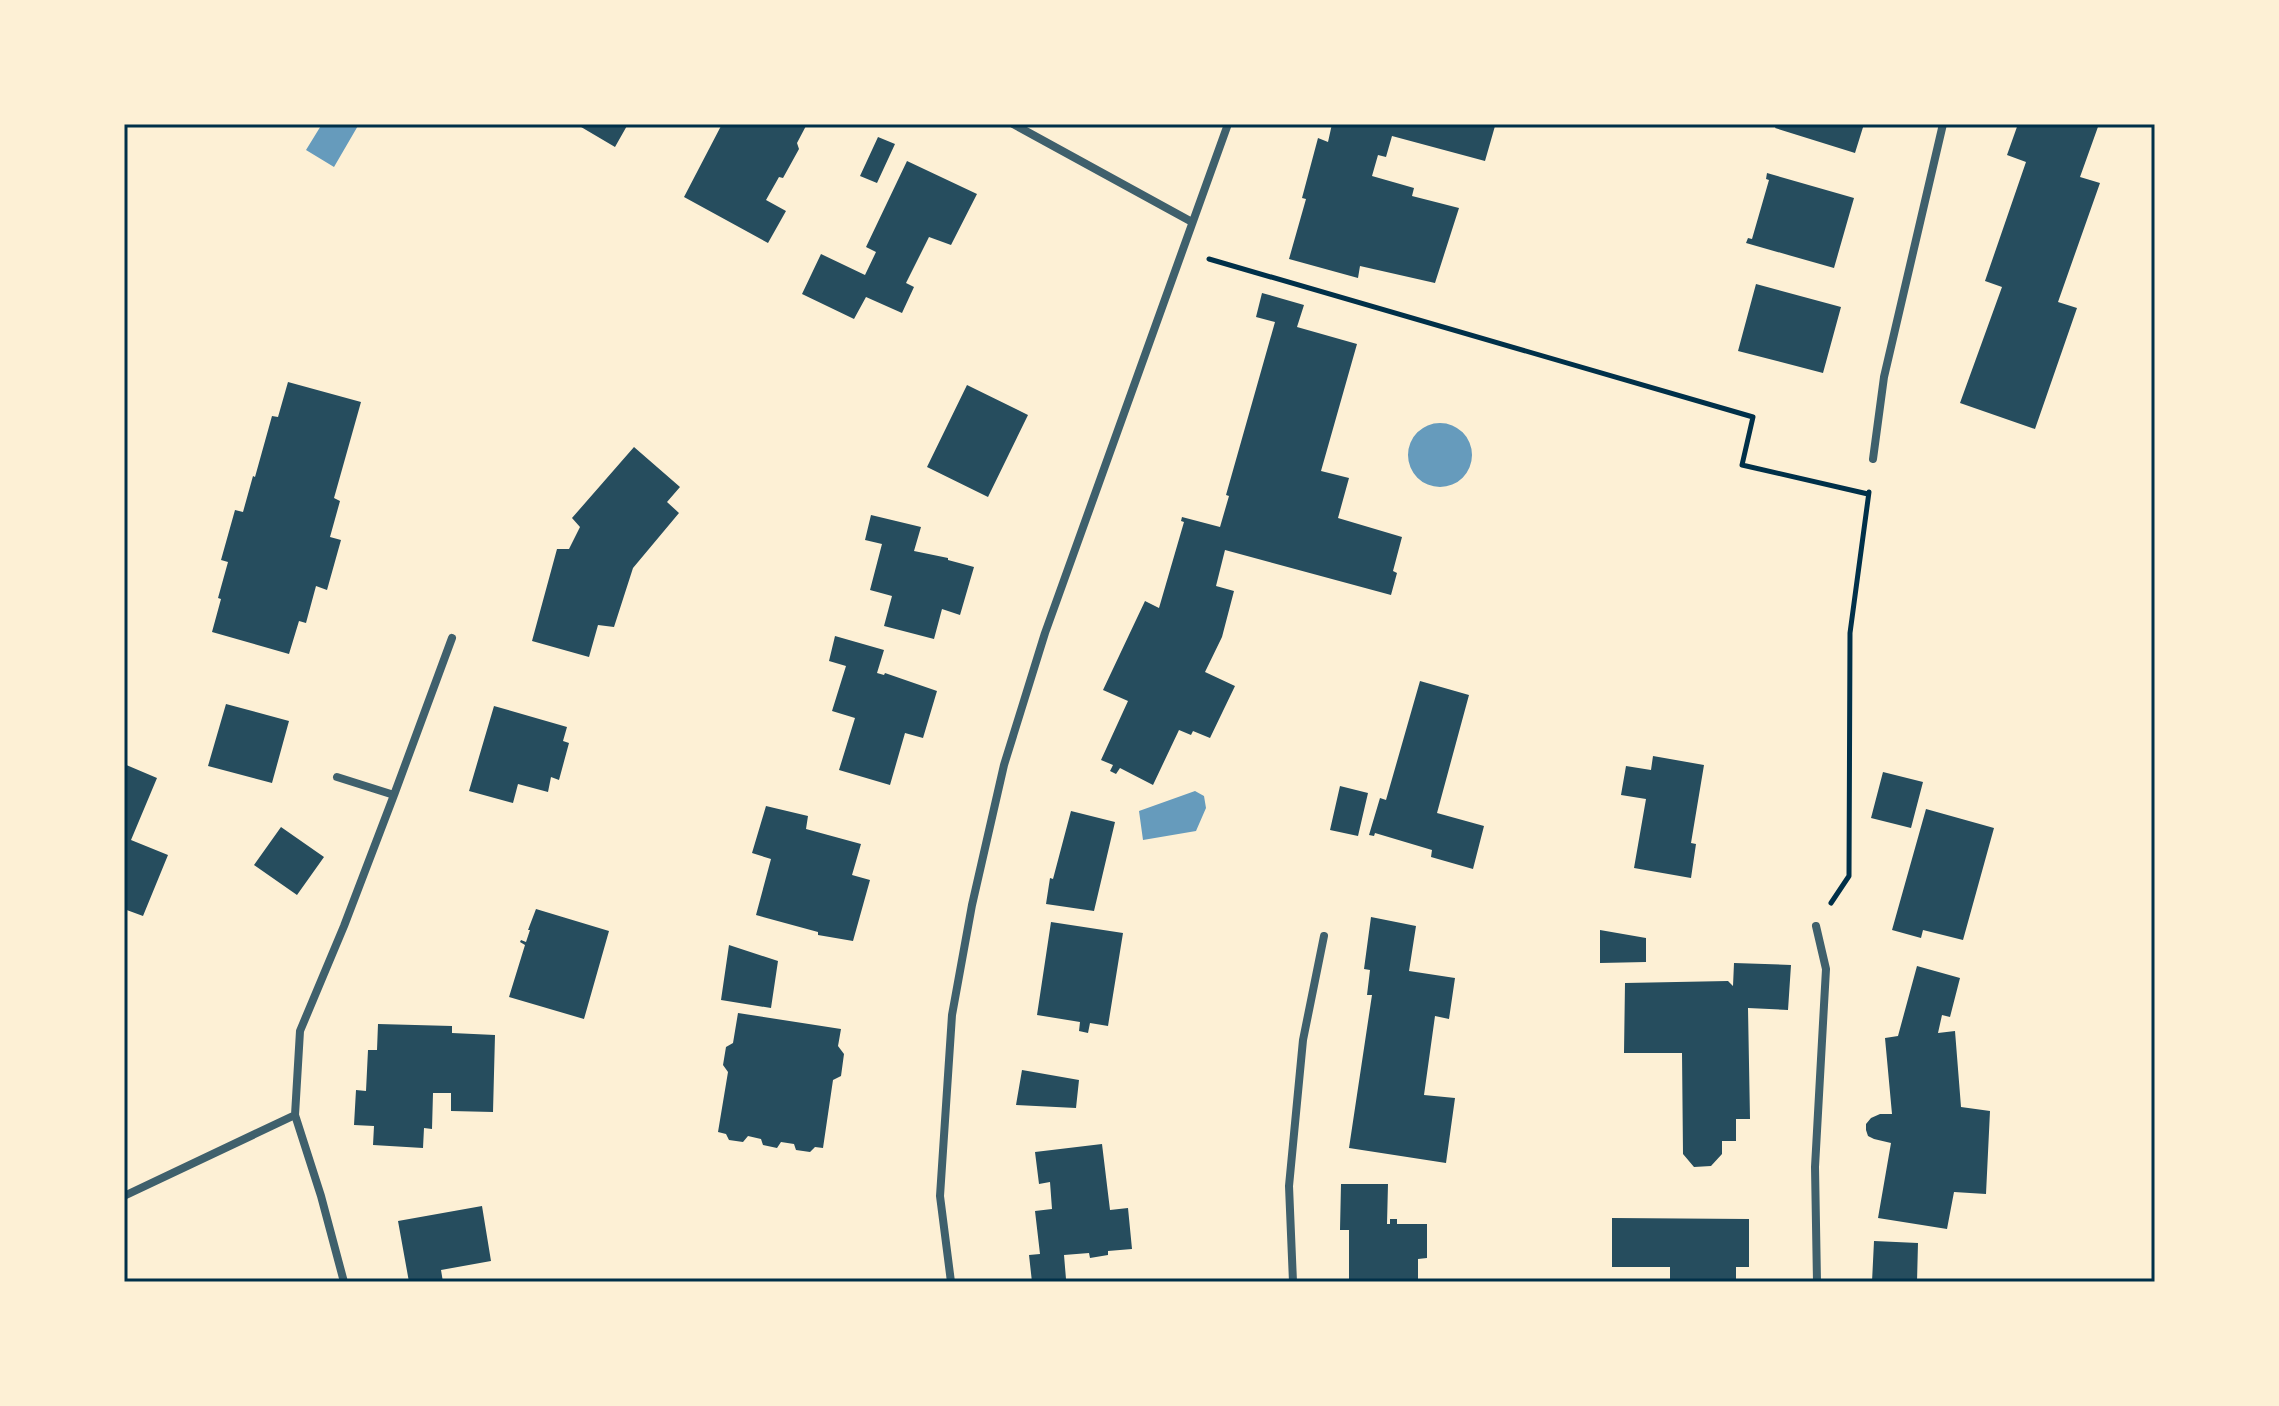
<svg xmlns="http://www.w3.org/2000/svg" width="2279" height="1406" font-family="Manrope,sans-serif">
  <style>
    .water { fill: #669bbc }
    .building { fill: #264d5e }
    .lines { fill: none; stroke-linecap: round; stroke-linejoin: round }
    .path { stroke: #003049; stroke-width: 5 }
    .minor { stroke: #3f606c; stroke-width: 8 }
    .neatline { fill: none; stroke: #003049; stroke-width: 3 }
  </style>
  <rect width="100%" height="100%" fill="#fdf0d5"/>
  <path class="water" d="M 322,124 L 359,124 L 334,167 L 306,150 Z
    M1408 455a32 32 0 1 1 64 0a32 32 0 1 1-64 0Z
    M 1195,791 L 1204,796 L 1206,808 L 1196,831 L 1143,840 L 1139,811 Z"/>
  <path class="building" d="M 576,124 L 628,124 L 615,147 Z
    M 718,124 L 807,124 L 797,143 L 799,149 L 783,178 L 779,177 L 766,200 L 786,211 L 768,243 L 684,197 L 721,126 Z
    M 1332,124 L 1488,124 L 1495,126 L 1485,161 L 1392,136 L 1386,157 L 1378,155 L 1372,176 L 1414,188 L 1412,196 L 1459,208 L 1435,283 L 1360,266 L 1358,278 L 1289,259 L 1306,199 L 1302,198 L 1318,138 L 1328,142 Z
    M 1777,124 L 1864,124 L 1855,153 L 1775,128 Z
    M 2018,124 L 2099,124 L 2080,177 L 2100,183 L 2058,302 L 2077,308 L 2035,429 L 1960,403 L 2002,287 L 1985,281 L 2026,162 L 2007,155 Z
    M 878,137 L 895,144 L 877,183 L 860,176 Z
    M 907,161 L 977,194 L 951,245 L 929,237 L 906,283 L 914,287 L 902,313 L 866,297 L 854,319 L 802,294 L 821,254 L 865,275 L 876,252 L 866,247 Z
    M 1767,173 L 1854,198 L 1834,268 L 1746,243 L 1748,238 L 1752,239 L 1769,180 L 1766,179 Z
    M 1756,284 L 1841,307 L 1823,373 L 1738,351 Z
    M 1262,293 L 1304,305 L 1297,327 L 1357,344 L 1321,471 L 1349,478 L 1338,518 L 1402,537 L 1393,571 L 1397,573 L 1391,595 L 1225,550 L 1216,586 L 1234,591 L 1222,637 L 1205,672 L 1235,686 L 1210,738 L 1193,731 L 1191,735 L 1179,730 L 1153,785 L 1120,768 L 1116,774 L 1110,771 L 1113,765 L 1101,760 L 1128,701 L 1103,690 L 1145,601 L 1159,608 L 1184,522 L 1181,521 L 1182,517 L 1220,527 L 1229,496 L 1226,495 L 1275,322 L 1256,317 Z
    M 288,382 L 361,402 L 334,498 L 340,501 L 330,537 L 341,540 L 327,590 L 316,586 L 306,623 L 299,621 L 289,654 L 212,632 L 221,599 L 218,598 L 228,562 L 221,560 L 235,510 L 243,512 L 253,476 L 255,477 L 272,416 L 278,417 Z
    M 967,385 L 1028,415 L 988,497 L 927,467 Z
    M 634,447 L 680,487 L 667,502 L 679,513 L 633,568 L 614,627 L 598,625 L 589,657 L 532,641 L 557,549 L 569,549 L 580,527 L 572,518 Z
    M 871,515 L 921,527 L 914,551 L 948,558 L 948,560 L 974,567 L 960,615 L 942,609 L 934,639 L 884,626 L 892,596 L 870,590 L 882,544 L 865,540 Z
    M 835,636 L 884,650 L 877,673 L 884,675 L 885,673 L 937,691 L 923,738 L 905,733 L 890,785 L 839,770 L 855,718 L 832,711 L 846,666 L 829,661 Z
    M 1420,681 L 1469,695 L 1437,813 L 1484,826 L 1473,869 L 1431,857 L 1432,850 L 1375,833 L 1374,836 L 1369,835 L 1380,798 L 1386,800 Z
    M 226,704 L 289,721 L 272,783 L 208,766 Z
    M 494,706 L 567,727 L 563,741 L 569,743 L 559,780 L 551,777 L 548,792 L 518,784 L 513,803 L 469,791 Z
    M 1653,756 L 1704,765 L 1691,843 L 1696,844 L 1691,878 L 1634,868 L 1646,799 L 1621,795 L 1626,766 L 1651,770 Z
    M 124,764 L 157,778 L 131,840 L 168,855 L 143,916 L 124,909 Z
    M 1883,772 L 1923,782 L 1911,828 L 1871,818 Z
    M 1340,786 L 1368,793 L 1358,836 L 1330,830 Z
    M 766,806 L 808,816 L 806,829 L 861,844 L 852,875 L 870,880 L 853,941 L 818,935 L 818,932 L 756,915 L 771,859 L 752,853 Z
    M 1926,809 L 1994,828 L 1963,940 L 1923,930 L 1921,938 L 1892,930 Z
    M 1071,811 L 1115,822 L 1094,911 L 1046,904 L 1050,878 L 1053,879 Z
    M 281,827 L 324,857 L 297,895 L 254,865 Z
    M 536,909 L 609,931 L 584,1019 L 509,997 L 525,945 L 520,942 L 521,940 L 526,942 L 530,930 L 528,930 Z
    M 1371,917 L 1416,926 L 1409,971 L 1455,978 L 1449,1019 L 1435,1016 L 1424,1095 L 1455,1098 L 1446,1163 L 1349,1148 L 1372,995 L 1367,995 L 1370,970 L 1364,969 Z
    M 1051,922 L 1123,933 L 1108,1026 L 1090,1023 L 1088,1033 L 1079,1031 L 1080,1022 L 1037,1015 Z
    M 1600,930 L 1646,938 L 1646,962 L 1600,963 Z
    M 729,945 L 778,961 L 771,1008 L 721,1000 Z
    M 1734,963 L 1791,965 L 1788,1010 L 1748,1008 L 1750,1119 L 1736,1119 L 1736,1141 L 1722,1141 L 1722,1154 L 1711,1166 L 1694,1167 L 1683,1154 L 1682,1053 L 1624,1053 L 1625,983 L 1728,981 L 1733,986 Z
    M 1917,966 L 1960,978 L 1950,1017 L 1942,1015 L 1938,1033 L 1955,1031 L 1961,1107 L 1990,1111 L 1986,1194 L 1954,1192 L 1947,1229 L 1878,1218 L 1891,1143 L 1874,1139 L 1868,1136 L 1866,1130 L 1866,1124 L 1871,1118 L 1880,1114 L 1892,1114 L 1885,1038 L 1898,1036 Z
    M 738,1013 L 841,1029 L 838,1046 L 844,1054 L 841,1076 L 833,1080 L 823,1148 L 815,1147 L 810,1152 L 796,1150 L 794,1144 L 781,1142 L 777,1148 L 763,1145 L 761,1139 L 748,1136 L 743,1142 L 729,1140 L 726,1134 L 718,1132 L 728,1072 L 723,1065 L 726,1047 L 733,1043 Z
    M 378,1024 L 452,1026 L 452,1033 L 495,1035 L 493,1112 L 451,1111 L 451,1093 L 433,1093 L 432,1129 L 424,1128 L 423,1148 L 373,1145 L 374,1126 L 354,1125 L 356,1090 L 366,1091 L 368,1050 L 377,1050 Z
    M 1022,1070 L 1079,1080 L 1076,1108 L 1016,1105 Z
    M 1102,1144 L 1110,1210 L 1128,1208 L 1132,1249 L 1108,1251 L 1108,1255 L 1090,1258 L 1089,1253 L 1064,1255 L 1066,1279 L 1032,1282 L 1029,1255 L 1040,1254 L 1035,1211 L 1052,1209 L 1050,1182 L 1039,1184 L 1035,1152 Z
    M 1341,1184 L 1388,1184 L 1387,1224 L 1390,1224 L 1390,1219 L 1397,1219 L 1397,1224 L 1427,1224 L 1427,1258 L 1418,1259 L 1418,1282 L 1349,1282 L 1349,1230 L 1340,1230 Z
    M 482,1206 L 491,1261 L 441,1270 L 443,1282 L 409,1282 L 398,1221 Z
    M 1612,1218 L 1749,1219 L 1749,1267 L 1736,1267 L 1736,1282 L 1670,1282 L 1670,1267 L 1612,1267 Z
    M 1874,1241 L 1918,1243 L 1917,1282 L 1872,1282 Z"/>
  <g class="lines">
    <path class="path" d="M 1209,259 L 1753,417 L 1742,465 L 1868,494
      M 1831,903 L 1849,876 L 1850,633 L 1869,492"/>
    <path class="minor" d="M 1013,124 L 1192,222
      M 1873,459 L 1884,377 L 1943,124
      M 337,777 L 394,795 L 344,926 L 300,1031 L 295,1115 L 321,1196 L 344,1282
      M 394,795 L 452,638
      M 1816,926 L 1826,969 L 1815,1167 L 1817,1282
      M 124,1196 L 295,1115
      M 951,1282 L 940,1196 L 952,1015 L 972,905 L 1004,765 L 1045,633 L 1228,124
      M 1293,1282 L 1289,1186 L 1303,1040 L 1324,936"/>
  </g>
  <rect width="2279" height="1406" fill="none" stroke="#fdf0d5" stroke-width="252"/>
  <rect x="126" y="126" width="2027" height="1154" class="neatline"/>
</svg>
